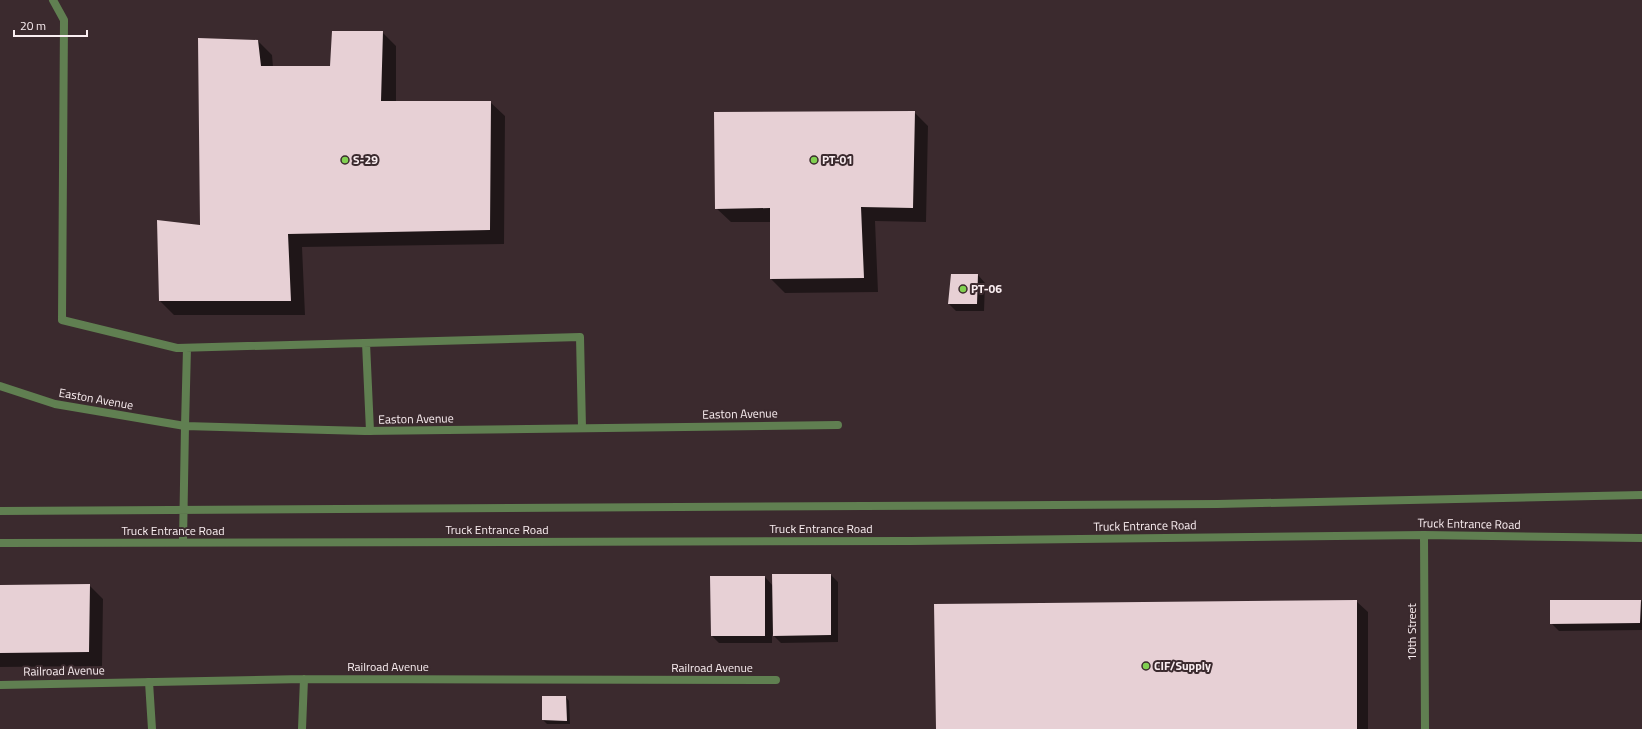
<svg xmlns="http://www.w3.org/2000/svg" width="1642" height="729" font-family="'Titillium Web',sans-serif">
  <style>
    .shadow { fill: #0007 }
    .building { fill: #e7d0d5 }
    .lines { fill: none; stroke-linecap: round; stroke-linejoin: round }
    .service { stroke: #607f51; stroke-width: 8 }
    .minor { stroke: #607f51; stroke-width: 8 }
    .poi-dot { fill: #81d051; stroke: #3b2a2e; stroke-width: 1.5 }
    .labels { text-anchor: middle; stroke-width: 4; stroke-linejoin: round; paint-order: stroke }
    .poi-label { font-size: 12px; font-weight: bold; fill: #faeef1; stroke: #3b2a2e; text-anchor: start }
    .street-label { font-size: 12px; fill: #faeef1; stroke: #3b2a2e }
  </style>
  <rect width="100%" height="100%" fill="#3b2a2e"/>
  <path class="shadow" d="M 382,32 L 396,46 L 396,102 L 490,102 L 505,116 L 504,244 L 302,247 L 305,315 L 174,315 L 160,301 L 201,226 L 258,41 L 272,55 L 273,67 L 331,67 Z
    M 914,112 L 928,126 L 926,222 L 875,221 L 878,292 L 785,293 L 771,279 L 771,222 L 731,222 L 716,208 Z
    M 978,275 L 985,283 L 984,311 L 956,311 L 949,304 Z
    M 831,575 L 838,582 L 838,642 L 781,643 L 772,634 L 772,643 L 719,643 L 712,636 L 765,577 L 773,586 Z
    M 89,585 L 103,599 L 102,666 L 0,667 L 0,586 Z
    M 1356,601 L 1368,612 L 1368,729 L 937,729 Z
    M 1641,601 L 1642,602 L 1642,630 L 1559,631 L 1551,623 Z
    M 543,697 L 566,697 L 569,701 L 570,724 L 547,724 L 543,720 Z"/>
  <path class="building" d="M 332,31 L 383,31 L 381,101 L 491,101 L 490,230 L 288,234 L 291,301 L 159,301 L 157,220 L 200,225 L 198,38 L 258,40 L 261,66 L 330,66 Z
    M 915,111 L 913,208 L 861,207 L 864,278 L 770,279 L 770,208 L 715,209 L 714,112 Z
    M 951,274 L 978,274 L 977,304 L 948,304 Z
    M 772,574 L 831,574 L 831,635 L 773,636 Z
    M 710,576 L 765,576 L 765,636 L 711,636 Z
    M 90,584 L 89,652 L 0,653 L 0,585 Z
    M 1357,600 L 1357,729 L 936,729 L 934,604 Z
    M 1550,600 L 1641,600 L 1640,623 L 1550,624 Z
    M 542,696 L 566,696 L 567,721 L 542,720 Z"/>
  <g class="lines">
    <path class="service" d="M 53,0 L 64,20 L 62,320 L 177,348 L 580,337 L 582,428
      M 366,343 L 370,431
      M 185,426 L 187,348
      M 149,682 L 152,729"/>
    <path class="minor" d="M 0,386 L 55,404 L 185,426 L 365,431 L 838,425
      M 0,511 L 1217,504 L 1642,495
      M 1424,535 L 1425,729
      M 183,542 L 185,426
      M 0,543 L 911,541 L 1424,535 L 1642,538
      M 0,685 L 304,679 L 776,680
      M 302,729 L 304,679"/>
  </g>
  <g class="poi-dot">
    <circle cx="345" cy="160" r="4"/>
    <circle cx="814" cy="160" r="4"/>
    <circle cx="963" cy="289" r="4"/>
    <circle cx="1146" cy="666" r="4"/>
  </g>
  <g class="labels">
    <g class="poi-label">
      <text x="353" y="164">S-29</text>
      <text x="822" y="164">PT-01</text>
      <text x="971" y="293">PT-06</text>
      <text x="1154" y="670">CIF/Supply</text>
    </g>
    <g class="street-label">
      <text transform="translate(96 399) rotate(10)" y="4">Easton Avenue</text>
      <text transform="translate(740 414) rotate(-1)" y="4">Easton Avenue</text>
      <text transform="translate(416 419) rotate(-1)" y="4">Easton Avenue</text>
      <text transform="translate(1469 524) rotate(1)" y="4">Truck Entrance Road</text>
      <text transform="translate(1145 526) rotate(-1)" y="4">Truck Entrance Road</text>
      <text x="821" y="533">Truck Entrance Road</text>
      <text x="497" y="534">Truck Entrance Road</text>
      <text x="173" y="535">Truck Entrance Road</text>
      <text transform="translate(1412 632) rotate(-90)" y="4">10th Street</text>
      <text x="388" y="671">Railroad Avenue</text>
      <text x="712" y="672">Railroad Avenue</text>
      <text transform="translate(64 671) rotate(-1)" y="4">Railroad Avenue</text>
    </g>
  </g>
  <path d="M14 30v6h73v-6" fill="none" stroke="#faeef1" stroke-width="2"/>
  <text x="20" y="30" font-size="12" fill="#faeef1" stroke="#3b2a2e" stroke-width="3" paint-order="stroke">20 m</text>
</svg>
